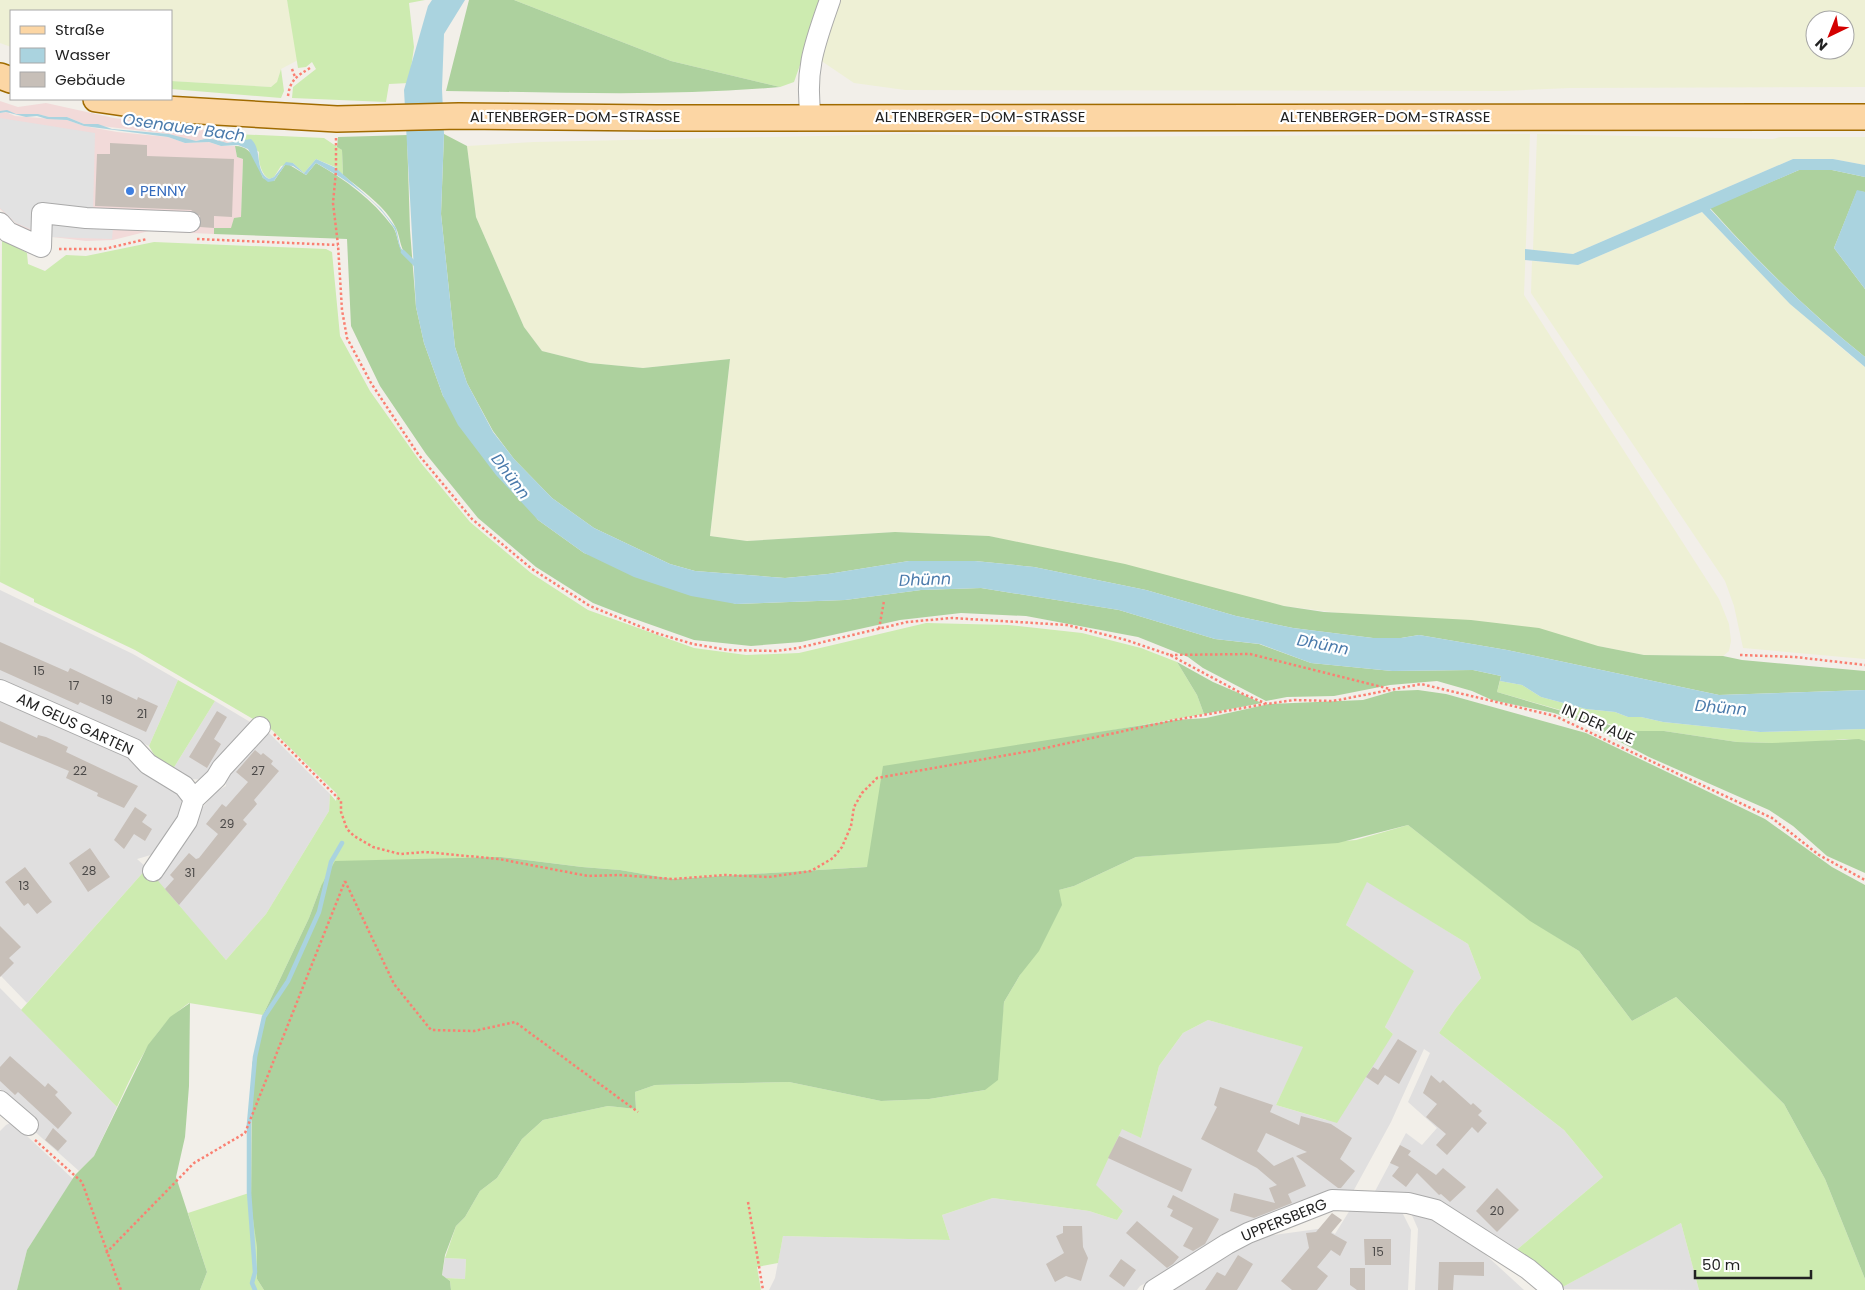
<svg xmlns="http://www.w3.org/2000/svg" width="1865" height="1290" font-family="Poppins,sans-serif">
  <style>
    .residential { fill: #e0dfdf }
    .commercial { fill: #f2dad9 }
    .farmland { fill: #eef0d5; fill-rule: evenodd }
    .grass { fill: #cdebb0 }
    .forest { fill: #add19e }
    .parking { fill: #e2e2e2 }
    .water { fill: #aad3df }
    .lines { fill: none; stroke-linecap: round; stroke-linejoin: round }
    .stream { stroke: #aad3df; stroke-width: 4.5 }
    .building { fill: #c7bfb8 }
    .minor-casing { stroke: #a9a9a9; stroke-width: 22 }
    .major-casing { stroke: #a06b00; stroke-width: 28 }
    .path { stroke: #fa8072; stroke-width: 2.5; stroke-dasharray: 2.5 2.5; stroke-linecap: butt }
    .minor { stroke: #fff; stroke-width: 20 }
    .major { stroke: #fcd6a4; stroke-width: 25 }
    .shop-dot { fill: #3f7fe0; stroke: #fff; stroke-width: 2 }
    .labels { text-anchor: middle; stroke-width: 4.5; stroke-linejoin: round; paint-order: stroke }
    .number-label { font-size: 12px; fill: #4b4948 }
    .street-label { font-size: 15px; fill: #222; stroke: #fff }
    .shop-label { font-size: 15px; fill: #366cbe; stroke: #fff; text-anchor: start }
    .water-label { font-size: 16px; font-style: italic; fill: #4a7aab; stroke: #fff }
  </style>
  <rect width="100%" height="100%" fill="#f2efe9"/>
  <path class="residential" d="M 0,590 L 133,654 L 178,680 L 149,746 L 0,679 Z
    M 0,700 L 133,760 L 179,789 L 187,815 L 161,852 L 137,859 L 147,868 L 27,1003 L 0,975 Z
    M 215,701 L 257,726 L 210,780 L 187,779 L 173,769 Z
    M 268,732 L 330,794 L 329,811 L 266,914 L 226,960 L 155,879 L 196,816 L 215,792 L 226,786 L 224,771 Z
    M 1367,881 L 1468,944 L 1481,978 L 1456,1008 L 1439,1033 L 1564,1130 L 1603,1177 L 1513,1253 L 1440,1207 L 1373,1195 L 1406,1133 L 1422,1145 L 1437,1128 L 1408,1102 L 1430,1053 L 1424,1049 L 1391,1122 L 1349,1199 L 1200,1255 L 1140,1286 L 1137,1290 L 769,1290 L 775,1278 L 783,1236 L 950,1240 L 942,1215 L 993,1198 L 1089,1211 L 1117,1220 L 1123,1211 L 1095,1185 L 1122,1128 L 1141,1138 L 1159,1066 L 1183,1033 L 1208,1020 L 1304,1047 L 1276,1105 L 1326,1120 L 1393,1034 L 1385,1027 L 1413,971 L 1346,925 Z
    M 0,988 L 117,1107 L 94,1156 L 79,1171 L 33,1130 L 39,1123 L 0,1089 Z
    M 12,1122 L 73,1179 L 27,1250 L 17,1290 L 0,1290 L 0,1131 L 6,1125 Z
    M 1353,1205 L 1402,1212 L 1411,1230 L 1408,1290 L 1161,1290 L 1258,1237 L 1325,1228 L 1335,1234 Z
    M 1411,1213 L 1442,1220 L 1487,1256 L 1524,1290 L 1415,1290 L 1418,1229 Z
    M 1681,1223 L 1699,1290 L 1559,1289 L 1654,1237 Z
    M 445,1258 L 466,1259 L 465,1279 L 446,1278 L 442,1275 Z"/>
  <path class="commercial" d="M 0,101 L 18,107 L 46,103 L 114,118 L 235,134 L 235,141 L 227,143 L 209,138 L 196,141 L 185,140 L 169,134 L 84,124 L 67,117 L 49,117 L 37,114 L 16,114 L 0,111 Z
    M 6,112 L 15,116 L 67,120 L 84,126 L 117,132 L 168,137 L 185,143 L 209,142 L 221,146 L 235,146 L 237,157 L 243,159 L 241,217 L 232,228 L 214,228 L 214,234 L 149,231 L 113,240 L 86,241 L 36,235 L 20,227 L 0,209 L 0,113 Z"/>
  <path class="farmland" d="M 0,0 L 287,0 L 298,60 L 281,69 L 277,83 L 271,87 L 171,81 L 171,11 L 11,11 L 11,47 L 0,43 Z
    M 838,0 L 1865,0 L 1865,87 L 1570,88 L 1504,91 L 905,90 L 854,83 L 820,60 ZM 1815,20 L 1845,20 L 1845,50 L 1815,50 Z
    M 909,134 L 1061,137 L 1530,134 L 1524,295 L 1719,599 L 1729,624 L 1731,641 L 1729,651 L 1723,656 L 1644,655 L 1598,646 L 1284,606 L 989,536 L 895,532 L 747,541 L 710,536 L 730,359 L 643,368 L 590,363 L 542,351 L 524,327 L 476,217 L 467,146 L 534,142 Z
    M 1537,134 L 1773,139 L 1780,137 L 1865,137 L 1865,165 L 1833,159 L 1793,159 L 1573,254 L 1533,250 Z
    M 1702,212 L 1739,251 L 1833,341 L 1865,367 L 1865,659 L 1743,648 L 1734,606 L 1725,581 L 1531,293 L 1532,261 L 1578,265 Z"/>
  <path class="grass" d="M 287,0 L 425,0 L 409,3 L 414,47 L 409,83 L 389,84 L 386,102 L 292,98 L 293,87 L 316,69 L 312,62 L 306,67 L 298,68 Z
    M 514,0 L 823,0 L 794,82 L 780,87 L 671,61 Z
    M 281,69 L 284,91 L 281,98 L 171,89 L 171,81 L 271,87 L 277,82 Z
    M 235,134 L 324,138 L 342,150 L 343,175 L 335,167 L 316,159 L 304,173 L 293,163 L 281,166 L 274,177 L 269,179 C 261,174 258,161 259,152 L 243,139 L 235,141 Z
    M 2,239 L 27,253 L 28,264 L 45,271 L 66,255 L 86,256 L 154,242 L 326,249 L 332,252 L 340,336 L 370,391 L 421,463 L 470,522 L 531,573 L 588,610 L 694,648 L 746,655 L 799,653 L 926,623 L 1008,625 L 1082,633 L 1141,648 L 1177,662 L 1197,695 L 1204,714 L 1074,737 L 867,867 L 673,879 L 620,870 L 582,867 L 501,857 L 321,886 L 309,918 L 263,1015 L 189,1003 C 151,1030 137,1065 117,1107 L 21,1010 L 147,868 L 226,960 L 266,914 L 329,811 L 330,794 L 336,801 L 337,794 L 272,730 L 135,650 L 34,602 L 34,599 L 0,582 Z
    M 178,680 L 215,701 L 173,769 L 156,758 L 149,746 Z
    M 1500,681 L 1522,685 L 1541,697 L 1586,709 L 1615,712 L 1628,717 L 1641,717 L 1663,722 L 1760,732 L 1865,729 L 1865,741 L 1845,739 L 1805,743 L 1772,743 L 1737,742 L 1664,731 L 1634,731 L 1497,692 Z
    M 1408,825 L 1530,920 L 1579,951 L 1632,1021 L 1676,997 L 1784,1104 L 1825,1179 L 1865,1279 L 1865,1290 L 1699,1290 L 1681,1223 L 1559,1289 L 1513,1253 L 1603,1177 L 1564,1130 L 1439,1033 L 1456,1008 L 1481,978 L 1468,944 L 1367,882 L 1346,925 L 1414,971 L 1385,1027 L 1393,1034 L 1337,1123 L 1276,1105 L 1303,1047 L 1208,1020 L 1183,1033 L 1159,1066 L 1141,1138 L 1122,1129 L 1096,1185 L 1123,1211 L 1117,1220 L 1089,1211 L 993,1198 L 942,1215 L 950,1240 L 783,1236 L 778,1263 L 757,1267 L 761,1290 L 451,1290 L 450,1281 L 446,1278 L 465,1279 L 466,1259 L 445,1258 L 456,1226 L 465,1217 L 480,1191 L 497,1178 L 522,1139 L 543,1120 L 608,1106 L 636,1109 L 635,1092 L 655,1085 L 789,1082 L 881,1101 L 929,1099 L 985,1090 L 1000,1038 L 1004,1002 L 1020,975 L 1059,890 L 1074,886 L 1136,857 L 1356,840 Z
    M 252,1192 L 257,1248 L 257,1279 L 264,1290 L 200,1290 L 207,1272 L 188,1213 Z"/>
  <path class="forest" d="M 469,0 L 514,0 L 671,61 L 780,87 C 668,97 558,92 446,91 Z
    M 444,134 L 467,146 L 476,217 L 524,327 L 542,351 L 590,363 L 643,368 L 730,359 L 710,536 L 747,541 L 895,532 L 989,536 L 1125,564 L 1284,606 L 1324,612 L 1471,620 L 1539,628 L 1598,646 L 1644,655 L 1723,656 L 1742,660 L 1865,671 L 1865,690 L 1719,695 L 1507,650 L 1419,635 L 1401,638 L 1373,638 L 1293,628 L 1236,616 L 1146,590 L 1034,567 L 975,561 L 909,561 L 828,574 L 785,578 L 695,571 L 670,564 L 594,528 L 552,498 L 514,459 L 493,431 L 467,383 L 455,347 L 441,214 Z
    M 407,135 L 410,230 L 416,307 L 424,343 L 443,396 L 538,520 L 584,553 L 736,604 L 845,600 L 921,590 L 981,588 L 1119,610 L 1215,639 L 1259,644 L 1311,663 L 1392,671 L 1473,670 L 1501,676 L 1497,692 L 1630,731 L 1664,731 L 1737,742 L 1772,743 L 1859,739 L 1865,741 L 1865,873 L 1827,856 L 1793,826 L 1769,810 L 1649,757 L 1586,724 L 1554,713 L 1492,700 L 1472,691 L 1437,681 L 1390,685 L 1334,696 L 1287,697 L 1266,701 L 1203,668 L 1188,657 L 1138,637 L 1026,616 L 961,613 L 900,620 L 801,642 L 751,646 L 694,640 L 629,617 L 593,603 L 536,567 L 478,518 L 426,454 L 380,386 L 351,326 L 347,239 L 214,234 L 214,228 L 231,228 L 234,218 L 241,217 L 243,159 L 237,157 L 235,146 C 253,146 257,164 263,178 L 274,181 L 285,165 L 288,164 L 306,175 L 316,163 C 346,180 372,199 393,227 C 399,236 396,245 405,254 C 400,246 400,237 396,228 C 386,206 361,190 343,175 L 342,150 L 337,147 L 338,137 Z
    M 1799,170 L 1832,170 L 1865,177 L 1865,192 L 1857,191 L 1834,248 L 1865,289 L 1865,357 C 1809,312 1758,262 1710,208 Z
    M 1177,662 L 1213,682 L 1262,703 L 1204,714 L 1197,695 Z
    M 1418,690 L 1446,694 L 1586,733 L 1765,819 L 1832,867 L 1865,885 L 1865,1279 L 1825,1179 L 1784,1104 L 1676,997 L 1632,1021 L 1579,951 L 1530,921 L 1408,825 L 1338,843 L 1136,857 L 1074,886 L 1059,890 L 1062,905 L 1039,951 L 1020,975 L 1004,1002 L 998,1080 L 985,1090 L 929,1099 L 881,1101 L 789,1082 L 655,1085 L 635,1092 L 636,1109 L 608,1106 L 543,1120 L 522,1139 L 497,1178 L 480,1191 L 465,1217 L 456,1226 L 445,1255 L 442,1275 L 450,1281 L 451,1290 L 264,1290 L 257,1279 L 257,1248 L 251,1204 L 252,1065 L 263,1015 L 309,918 L 321,886 L 335,861 L 501,857 L 582,867 L 620,870 L 673,879 L 867,867 L 883,766 L 1175,720 L 1206,718 L 1269,704 L 1363,700 L 1394,691 Z
    M 190,1003 L 189,1086 L 185,1137 L 176,1177 L 207,1272 L 200,1290 L 17,1290 L 27,1250 L 75,1175 L 94,1156 L 148,1045 L 170,1017 Z"/>
  <path class="parking" d="M 0,118 L 95,133 L 93,213 L 114,215 L 112,239 L 49,237 L 16,223 L 0,208 Z"/>
  <path class="water" d="M 432,0 L 465,0 L 444,34 L 442,89 L 444,134 L 441,214 L 455,347 L 467,383 L 493,432 L 514,459 L 552,498 L 594,528 L 670,564 L 695,571 L 785,578 L 828,574 L 909,561 L 975,561 L 1034,567 L 1146,590 L 1236,616 L 1293,628 L 1373,638 L 1401,638 L 1419,635 L 1507,650 L 1719,695 L 1865,690 L 1865,729 L 1760,732 L 1663,722 L 1641,717 L 1628,717 L 1615,712 L 1586,709 L 1541,697 L 1522,685 L 1500,681 L 1501,676 L 1473,670 L 1392,671 L 1311,663 L 1260,644 L 1215,639 L 1119,610 L 981,588 L 921,590 L 845,600 L 736,604 L 691,596 L 634,577 L 584,553 L 538,520 L 496,475 L 458,425 L 443,396 L 424,343 L 416,307 L 404,90 L 428,6 Z
    M 7,110 L 16,114 L 38,114 L 49,117 L 67,117 L 84,124 L 98,124 L 112,129 L 169,134 L 196,141 L 209,138 L 227,143 L 251,139 C 263,150 254,171 269,179 L 274,177 L 286,162 L 293,163 L 304,173 L 316,159 L 336,168 L 381,209 L 396,228 L 400,246 L 405,256 C 397,249 399,237 394,228 C 377,199 345,179 316,163 L 306,175 L 293,166 L 285,165 L 274,181 L 268,182 L 263,178 L 248,149 L 238,145 L 221,146 L 209,142 L 185,143 L 168,137 L 84,126 L 67,120 L 47,119 L 37,116 L 26,117 L 6,112 L 0,113 L 0,111 Z
    M 1793,159 L 1833,159 L 1865,165 L 1865,177 L 1832,170 L 1799,170 L 1710,209 C 1758,262 1809,312 1865,357 L 1865,367 L 1790,304 L 1702,212 L 1578,265 L 1525,260 L 1525,249 L 1573,254 Z
    M 1857,190 L 1865,192 L 1865,289 L 1834,248 Z"/>
  <g class="lines">
    <path class="stream" d="M 403,252 L 417,266
      M 255,1290 L 252,1283 L 255,1272 L 249,1192 L 249,1124 L 255,1057 L 264,1017 L 288,981 L 319,912 L 331,862 L 342,843"/>
  </g>
  <path class="building" d="M 110,143 L 147,145 L 147,156 L 234,159 L 232,217 L 214,216 L 214,228 L 200,227 L 200,216 L 191,210 L 95,206 L 97,154 L 110,154 Z
    M 0,642 L 68,672 L 70,668 L 137,700 L 138,697 L 158,706 L 146,732 L 80,702 L 78,705 L 0,670 Z
    M 217,711 L 227,717 L 214,739 L 221,744 L 207,768 L 189,757 Z
    M 0,721 L 37,738 L 38,735 L 46,737 L 68,747 L 66,752 L 138,786 L 124,808 L 97,796 L 98,793 L 66,778 L 69,771 L 0,742 Z
    M 255,750 L 261,755 L 263,753 L 273,761 L 271,764 L 279,771 L 254,800 L 257,804 L 243,820 L 247,824 L 179,905 L 165,889 L 174,879 L 170,875 L 189,853 L 196,859 L 199,858 L 218,834 L 206,824 L 222,804 L 226,807 L 248,782 L 236,772 Z
    M 135,807 L 147,815 L 142,822 L 152,829 L 145,841 L 134,834 L 124,849 L 114,840 Z
    M 90,848 L 110,877 L 88,892 L 69,863 Z
    M 25,867 L 52,902 L 37,914 L 28,903 L 24,906 L 5,882 Z
    M 0,926 L 21,947 L 9,958 L 14,963 L 0,977 Z
    M 1398,1039 L 1417,1051 L 1399,1084 L 1385,1075 L 1378,1085 L 1366,1077 L 1373,1067 L 1378,1070 Z
    M 10,1056 L 45,1087 L 48,1083 L 58,1092 L 55,1095 L 72,1113 L 58,1129 L 18,1092 L 15,1095 L 0,1081 L 0,1067 Z
    M 1431,1075 L 1440,1083 L 1443,1080 L 1471,1105 L 1473,1103 L 1482,1111 L 1478,1115 L 1487,1123 L 1478,1133 L 1472,1127 L 1447,1155 L 1436,1145 L 1446,1134 L 1426,1117 L 1437,1104 L 1423,1093 Z
    M 1220,1087 L 1273,1105 L 1270,1112 L 1299,1125 L 1301,1116 L 1331,1124 L 1352,1138 L 1340,1159 L 1355,1171 L 1341,1188 L 1338,1188 L 1296,1156 L 1307,1152 L 1266,1133 L 1257,1151 L 1274,1166 L 1293,1157 L 1306,1186 L 1288,1194 L 1292,1203 L 1254,1218 L 1230,1211 L 1234,1193 L 1275,1203 L 1269,1188 L 1277,1185 L 1257,1168 L 1201,1139 L 1217,1107 L 1214,1105 Z
    M 53,1128 L 67,1141 L 58,1151 L 45,1140 Z
    M 1119,1136 L 1192,1169 L 1182,1192 L 1108,1158 Z
    M 1400,1145 L 1411,1151 L 1408,1155 L 1436,1175 L 1443,1168 L 1466,1187 L 1450,1202 L 1441,1194 L 1439,1195 L 1417,1173 L 1406,1187 L 1392,1176 L 1399,1167 L 1390,1163 Z
    M 1497,1188 L 1519,1210 L 1497,1232 L 1476,1211 Z
    M 1173,1195 L 1219,1219 L 1205,1244 L 1193,1251 L 1183,1246 L 1193,1228 L 1170,1216 L 1173,1210 L 1167,1207 Z
    M 1332,1213 L 1342,1220 L 1331,1233 L 1347,1242 L 1340,1256 L 1331,1250 L 1317,1267 L 1328,1276 L 1317,1290 L 1292,1290 L 1281,1281 L 1309,1248 L 1306,1233 L 1316,1232 Z
    M 1137,1221 L 1179,1257 L 1173,1264 L 1167,1268 L 1126,1233 Z
    M 1063,1226 L 1082,1226 L 1083,1247 L 1088,1258 L 1081,1281 L 1066,1276 L 1055,1282 L 1046,1264 L 1064,1253 L 1056,1236 L 1063,1233 Z
    M 1364,1239 L 1391,1239 L 1391,1265 L 1365,1265 Z
    M 1238,1255 L 1253,1264 L 1237,1290 L 1205,1290 L 1217,1272 L 1225,1276 Z
    M 1121,1259 L 1136,1270 L 1124,1287 L 1109,1276 Z
    M 1439,1262 L 1484,1262 L 1484,1276 L 1454,1275 L 1453,1290 L 1438,1290 Z
    M 1350,1268 L 1365,1268 L 1365,1290 L 1357,1290 L 1350,1285 Z"/>
  <g class="lines">
    <defs>
      <path id="minor" d="M 811,117 C 804,70 815,43 830,0
        M 0,223 L 8,232 L 41,247 L 42,213 L 86,218 L 190,222
        M 0,690 L 134,749 L 148,764 L 184,786 L 194,799
        M 153,871 L 187,821 L 194,799 L 216,778 L 222,768 L 260,727
        M 0,1101 L 28,1125
        M 1154,1290 L 1227,1244 L 1248,1233 L 1332,1200 L 1408,1203 L 1436,1210 L 1528,1269 L 1553,1290"/>
      <path id="major" d="M 0,76 L 11,80
        M 96,99 L 165,109 L 337,119 L 459,116 L 656,118 L 1865,117"/>
    </defs>
    <use href="#minor" class="minor-casing"/>
    <use href="#major" class="major-casing"/>
    <path class="path" d="M 292,69 L 295,77
      M 288,96 C 290,80 297,76 310,68
      M 336,138 L 336,171 L 333,203 L 338,245 L 342,310 L 347,338 L 371,383 L 418,454 L 472,519 L 532,569 L 590,606 L 656,633 L 693,644 L 728,650 L 776,651 L 798,648 L 907,622 L 952,618 L 1067,625 L 1126,640 L 1170,655 L 1243,694 L 1267,704 L 1294,700 L 1333,701 L 1421,684 L 1555,716 L 1772,818 L 1819,855 L 1865,880
      M 197,239 L 338,245
      M 59,249 L 104,249 L 147,239
      M 879,629 L 884,601
      M 1170,655 L 1250,654 L 1390,689
      M 1740,655 L 1795,657 L 1865,665
      M 274,734 L 341,801 L 341,812 L 347,829 L 354,836 L 373,847 L 400,854 L 425,852 L 499,859 L 588,876 L 619,875 L 673,879 L 725,875 L 769,877 L 811,871 L 833,858 L 842,847 L 851,826 L 854,807 L 862,793 L 877,778 L 1036,750 L 1175,720 L 1265,704
      M 345,881 L 394,984 L 431,1030 L 474,1031 L 515,1022 L 638,1112
      M 35,1140 L 82,1182 L 121,1290
      M 748,1202 L 763,1290
      M 106,1253 L 194,1163 L 245,1133 L 345,881"/>
    <use href="#minor" class="minor"/>
    <use href="#major" class="major"/>
  </g>
  <circle class="shop-dot" cx="130" cy="191" r="5"/>
  <g class="labels">
    <g class="number-label">
      <text x="39" y="675">15</text>
      <text x="74" y="690">17</text>
      <text x="107" y="704">19</text>
      <text x="142" y="718">21</text>
      <text x="80" y="775">22</text>
      <text x="258" y="775">27</text>
      <text x="227" y="828">29</text>
      <text x="89" y="875">28</text>
      <text x="190" y="877">31</text>
      <text x="24" y="890">13</text>
      <text x="1497" y="1215">20</text>
      <text x="1378" y="1256">15</text>
    </g>
    <g class="street-label">
      <text x="575" y="122">ALTENBERGER-DOM-STRASSE</text>
      <text x="980" y="122">ALTENBERGER-DOM-STRASSE</text>
      <text x="1385" y="122">ALTENBERGER-DOM-STRASSE</text>
      <text transform="translate(75 724) rotate(25)" y="5">AM GEUS GARTEN</text>
      <text transform="translate(1598 724) rotate(24)" y="5">IN DER AUE</text>
      <text transform="translate(1284 1220) rotate(-22)" y="5">UPPERSBERG</text>
    </g>
    <g class="shop-label">
      <text x="140" y="196">PENNY</text>
    </g>
    <g class="water-label">
      <text transform="translate(184 127) rotate(8)" y="6">Osenauer Bach</text>
      <text transform="translate(511 476) rotate(53)" y="6">Dhünn</text>
      <text transform="translate(925 579) rotate(-2)" y="6">Dhünn</text>
      <text transform="translate(1323 644) rotate(11)" y="6">Dhünn</text>
      <text transform="translate(1721 707) rotate(5)" y="6">Dhünn</text>
    </g>
  </g>
  <rect x="10" y="10" width="162" height="90" fill="#ffffff" stroke="#a7a7a7"/>
  <rect x="20" y="26" width="25" height="8" fill="#fcd6a4" stroke="#a7a7a7"/>
  <text x="55" y="35" font-size="15" fill="#222222">Straße</text>
  <rect x="20" y="48" width="25" height="15" fill="#aad3df" stroke="#a7a7a7"/>
  <text x="55" y="60" font-size="15" fill="#222222">Wasser</text>
  <rect x="20" y="72" width="25" height="15" fill="#c7bfb8" stroke="#a7a7a7"/>
  <text x="55" y="85" font-size="15" fill="#222222">Gebäude</text>
  <g transform="translate(1830 35) rotate(223)"><circle r="24" fill="#ffffff" stroke="#a7a7a7"/>
  <path d="M0-4L9 19L0 12L-9 19Z" fill="#d40000"/>
  <text y="-8" font-size="14" font-weight="bold" text-anchor="middle" fill="#222222">N</text>
  </g>
  <path d="M1695 1270v8h116v-8" fill="none" stroke="#222222" stroke-width="2.5"/>
  <text x="1702" y="1270" font-size="15" fill="#222222" stroke="#ffffff" stroke-width="4" paint-order="stroke">50 m</text>
</svg>
